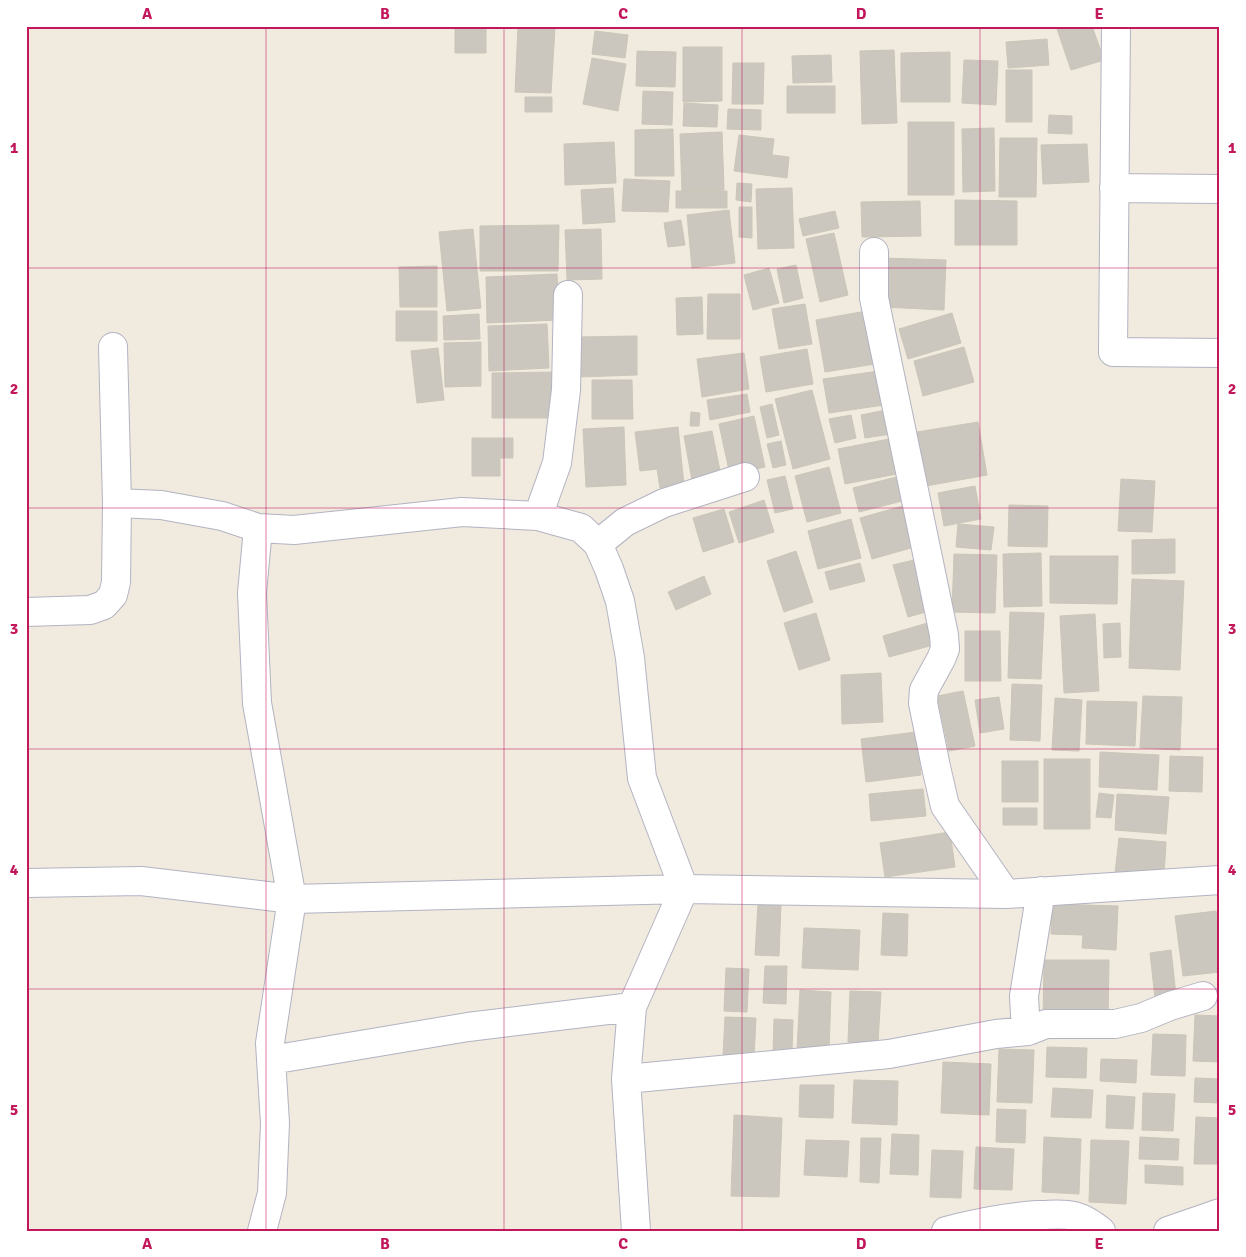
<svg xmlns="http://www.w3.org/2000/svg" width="1246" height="1257" font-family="Signika,sans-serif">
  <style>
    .building { fill: #cbc7be; stroke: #ccc6b8 }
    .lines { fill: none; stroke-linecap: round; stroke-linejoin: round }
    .minor-casing { stroke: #b3b3c2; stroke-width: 30 }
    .minor { stroke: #fff; stroke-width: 28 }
    .grid { fill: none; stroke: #c2185b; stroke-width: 1; stroke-opacity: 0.55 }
    .neatline { fill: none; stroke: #c2185b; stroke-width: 2 }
    .grid-label { font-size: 16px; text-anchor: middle; font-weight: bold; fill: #c2185b }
  </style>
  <rect width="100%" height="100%" fill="#f0eadf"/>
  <path class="building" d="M 455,26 L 486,26 L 486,53 L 455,53 Z
    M 1056,26 L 1092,26 L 1104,60 L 1071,70 Z
    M 518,27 L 555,28 L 551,93 L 515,92 Z
    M 595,31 L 628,35 L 625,58 L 592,54 Z
    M 1047,39 L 1049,65 L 1008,68 L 1006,42 Z
    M 683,47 L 722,47 L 722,101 L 683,102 Z
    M 894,50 L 897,123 L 862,124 L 860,51 Z
    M 637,51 L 676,52 L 675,87 L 636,86 Z
    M 950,52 L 950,102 L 901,102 L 901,53 Z
    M 831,55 L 832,82 L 793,83 L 792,56 Z
    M 592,58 L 626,64 L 618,111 L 583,104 Z
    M 964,60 L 998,61 L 996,105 L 962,103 Z
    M 733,63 L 764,63 L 763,104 L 732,104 Z
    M 1006,70 L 1032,70 L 1032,122 L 1006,122 Z
    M 787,86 L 835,86 L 835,113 L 787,113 Z
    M 643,91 L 673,92 L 672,125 L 642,124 Z
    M 525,97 L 552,97 L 552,112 L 525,112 Z
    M 684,103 L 718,105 L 717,127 L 683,126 Z
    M 728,109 L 761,110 L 761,130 L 727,129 Z
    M 1049,115 L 1072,116 L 1072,134 L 1048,133 Z
    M 908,122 L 954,122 L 954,195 L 908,195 Z
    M 994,128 L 995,191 L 963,192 L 962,129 Z
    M 673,129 L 674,176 L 635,176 L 635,130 Z
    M 722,132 L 724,190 L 682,191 L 680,134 Z
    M 739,135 L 774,139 L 772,155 L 789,157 L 787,178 L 734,171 Z
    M 1000,138 L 1037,138 L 1036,197 L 999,197 Z
    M 614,142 L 616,183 L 565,185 L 564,144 Z
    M 1087,144 L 1089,182 L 1043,184 L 1041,145 Z
    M 624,179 L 670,181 L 668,212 L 622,211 Z
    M 737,183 L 752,184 L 751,202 L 736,200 Z
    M 613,188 L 615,222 L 583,224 L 581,190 Z
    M 792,188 L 794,248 L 758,249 L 756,189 Z
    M 676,191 L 727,191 L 727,208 L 676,208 Z
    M 955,200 L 1017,201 L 1017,245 L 955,245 Z
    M 920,201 L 921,236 L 862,237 L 861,202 Z
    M 739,207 L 752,207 L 752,238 L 739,237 Z
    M 729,210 L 735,263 L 692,268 L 687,215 Z
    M 835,211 L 839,228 L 803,236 L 799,219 Z
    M 681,220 L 685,245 L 668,247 L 664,223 Z
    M 559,225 L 558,271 L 480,271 L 480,226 Z
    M 473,229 L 481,308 L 447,311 L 439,232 Z
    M 601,229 L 602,279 L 567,280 L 565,230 Z
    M 834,233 L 848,295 L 820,302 L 806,239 Z
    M 884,258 L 946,260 L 944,310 L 883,307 Z
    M 796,265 L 803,298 L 784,303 L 777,269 Z
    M 437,266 L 437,307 L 400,307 L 399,267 Z
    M 769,268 L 779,303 L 753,310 L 744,275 Z
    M 557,274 L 559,320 L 487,323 L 486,277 Z
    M 708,294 L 740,294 L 740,339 L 707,339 Z
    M 702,297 L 703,334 L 677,335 L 676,298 Z
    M 805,304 L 812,344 L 779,349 L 772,309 Z
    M 872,310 L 881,363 L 825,372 L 816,320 Z
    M 396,311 L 437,311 L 437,341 L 396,341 Z
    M 952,313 L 961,343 L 908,359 L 899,329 Z
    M 479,314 L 480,339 L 444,340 L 443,316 Z
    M 547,324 L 549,368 L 489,371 L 488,326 Z
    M 637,336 L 637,375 L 578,377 L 578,337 Z
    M 481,342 L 481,386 L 445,387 L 444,343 Z
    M 964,347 L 974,382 L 923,396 L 914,361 Z
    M 438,348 L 444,400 L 417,403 L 411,351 Z
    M 807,349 L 813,384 L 766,392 L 760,357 Z
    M 744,353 L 749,389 L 702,397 L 697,359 Z
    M 879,371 L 884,405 L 829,413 L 823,379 Z
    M 556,372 L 556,418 L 492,418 L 492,373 Z
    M 592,380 L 632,380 L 633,419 L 592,419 Z
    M 812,390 L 830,459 L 793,469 L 775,399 Z
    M 747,394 L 750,412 L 710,420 L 707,400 Z
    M 772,404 L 779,435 L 767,438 L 760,407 Z
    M 886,410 L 891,434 L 865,438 L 861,415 Z
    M 691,412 L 700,413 L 699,426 L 690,426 Z
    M 851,415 L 856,438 L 835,443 L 829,419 Z
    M 754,416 L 765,467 L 730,475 L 719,424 Z
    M 978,422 L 987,475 L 926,486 L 917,432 Z
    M 624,427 L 626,485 L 586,487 L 583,429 Z
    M 678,427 L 684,485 L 660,488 L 657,469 L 640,471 L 635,432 Z
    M 712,431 L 722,481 L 693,486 L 684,436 Z
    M 472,438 L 513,438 L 513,458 L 500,458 L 500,476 L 472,476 Z
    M 894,438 L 902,473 L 845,484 L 838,449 Z
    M 781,441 L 786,465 L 773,468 L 767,444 Z
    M 829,467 L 841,513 L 807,522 L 795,476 Z
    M 904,475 L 910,499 L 859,512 L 853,488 Z
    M 785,476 L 793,509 L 775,513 L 767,480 Z
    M 1121,479 L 1155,481 L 1152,532 L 1118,531 Z
    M 975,486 L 981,519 L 944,526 L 938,493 Z
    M 764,500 L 774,532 L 739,543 L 729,512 Z
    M 906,505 L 918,546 L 872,559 L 860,518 Z
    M 1009,505 L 1048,506 L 1047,547 L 1008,546 Z
    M 724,509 L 734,542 L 703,552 L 693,518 Z
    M 851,519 L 861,558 L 818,569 L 808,531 Z
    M 958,524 L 994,527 L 991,550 L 956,547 Z
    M 1175,539 L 1175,573 L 1132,574 L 1132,540 Z
    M 796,551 L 813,602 L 784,612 L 767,561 Z
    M 1041,553 L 1042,606 L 1004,607 L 1003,554 Z
    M 954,554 L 997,555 L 995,613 L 952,612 Z
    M 1050,556 L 1118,556 L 1117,604 L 1050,603 Z
    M 918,559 L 933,610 L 908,617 L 893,565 Z
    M 860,563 L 865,581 L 830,590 L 825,572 Z
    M 704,576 L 711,594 L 676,610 L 668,592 Z
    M 1132,579 L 1184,581 L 1180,670 L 1129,668 Z
    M 1010,612 L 1044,613 L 1041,679 L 1008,678 Z
    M 816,613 L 830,660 L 799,670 L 784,623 Z
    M 1095,614 L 1099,691 L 1064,693 L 1060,616 Z
    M 931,622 L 937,644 L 889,657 L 883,636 Z
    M 1120,623 L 1121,657 L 1104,658 L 1103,624 Z
    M 965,631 L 1000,631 L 1001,681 L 965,681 Z
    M 881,673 L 883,722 L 842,724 L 841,675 Z
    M 1012,684 L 1042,685 L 1040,741 L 1010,740 Z
    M 963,691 L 975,746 L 949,751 L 937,696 Z
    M 1143,696 L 1182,697 L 1180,750 L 1140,748 Z
    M 999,697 L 1004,729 L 980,733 L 975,700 Z
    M 1055,698 L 1082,700 L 1079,751 L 1052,750 Z
    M 1087,701 L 1137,702 L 1135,746 L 1086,744 Z
    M 916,732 L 921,775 L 866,782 L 861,739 Z
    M 1100,752 L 1159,755 L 1157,790 L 1099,787 Z
    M 1170,756 L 1203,757 L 1202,792 L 1169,791 Z
    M 1044,759 L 1090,759 L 1090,829 L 1044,829 Z
    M 1002,761 L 1038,761 L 1038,802 L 1002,802 Z
    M 923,789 L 926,816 L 871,821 L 869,794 Z
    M 1099,793 L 1114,795 L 1111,818 L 1096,817 Z
    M 1117,794 L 1169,797 L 1166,834 L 1115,830 Z
    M 1003,808 L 1037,808 L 1037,825 L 1003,825 Z
    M 950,832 L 955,867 L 885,877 L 880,843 Z
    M 1119,838 L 1166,842 L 1164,876 L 1115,873 Z
    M 758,904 L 781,905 L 779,956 L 755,955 Z
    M 1052,904 L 1118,906 L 1116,950 L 1082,948 L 1083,935 L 1051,934 Z
    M 1216,911 L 1220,943 L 1220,972 L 1183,976 L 1175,916 Z
    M 883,913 L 908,914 L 907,956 L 881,955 Z
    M 804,928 L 860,930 L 858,970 L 802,968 Z
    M 1171,950 L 1176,995 L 1155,998 L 1150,953 Z
    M 1044,960 L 1109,960 L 1108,1020 L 1043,1019 Z
    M 765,966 L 787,966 L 786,1004 L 763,1003 Z
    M 726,968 L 749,969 L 747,1012 L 724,1011 Z
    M 800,990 L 831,992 L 829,1052 L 797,1050 Z
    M 850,991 L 881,992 L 878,1043 L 848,1042 Z
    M 1195,1015 L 1220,1016 L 1220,1062 L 1193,1061 Z
    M 725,1017 L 756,1018 L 754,1057 L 723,1056 Z
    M 774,1019 L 793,1020 L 792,1053 L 773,1052 Z
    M 1153,1034 L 1186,1035 L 1185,1076 L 1151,1075 Z
    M 1047,1047 L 1087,1048 L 1086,1078 L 1046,1077 Z
    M 999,1049 L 1034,1050 L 1032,1103 L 997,1102 Z
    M 1101,1059 L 1137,1060 L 1136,1083 L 1100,1081 Z
    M 943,1062 L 991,1064 L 989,1115 L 941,1113 Z
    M 1195,1078 L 1220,1079 L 1220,1103 L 1194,1102 Z
    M 854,1080 L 898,1081 L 897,1125 L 852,1123 Z
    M 800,1085 L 834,1085 L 833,1118 L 799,1117 Z
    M 1053,1088 L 1093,1090 L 1091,1118 L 1051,1117 Z
    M 1143,1093 L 1175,1094 L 1173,1131 L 1142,1130 Z
    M 1107,1095 L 1135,1097 L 1133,1129 L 1106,1128 Z
    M 997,1109 L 1026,1110 L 1025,1143 L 996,1142 Z
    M 734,1115 L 782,1118 L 779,1197 L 731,1196 Z
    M 1196,1117 L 1220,1118 L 1220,1164 L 1194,1164 Z
    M 892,1134 L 919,1135 L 918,1175 L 890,1174 Z
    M 1044,1137 L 1081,1139 L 1079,1194 L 1042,1192 Z
    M 1140,1137 L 1179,1139 L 1178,1160 L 1139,1159 Z
    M 861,1138 L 881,1138 L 879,1183 L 860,1182 Z
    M 806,1140 L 849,1141 L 847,1177 L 804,1175 Z
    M 1091,1140 L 1129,1141 L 1126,1204 L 1089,1202 Z
    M 976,1147 L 1014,1149 L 1012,1190 L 974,1189 Z
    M 932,1150 L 963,1151 L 961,1198 L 930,1197 Z
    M 1145,1165 L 1183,1167 L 1183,1185 L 1145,1183 Z"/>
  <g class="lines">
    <defs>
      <path id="minor" d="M 1116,26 L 1113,352 L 1220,353
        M 1114,188 L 1220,189
        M 874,252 L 874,298 L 944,635 L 945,649 L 941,659 L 924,690 L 923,703 L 936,767 L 945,806 L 1006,894
        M 117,503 L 161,505 L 222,516 L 258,528 L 294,530 L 462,512 L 538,516 L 581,528 L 598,544 L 609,569 L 620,601 L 630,658 L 642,778 L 684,889 L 632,1007 L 626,1079 L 636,1231
        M 538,516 L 557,463 L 566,390 L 568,295
        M 258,528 L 252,593 L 257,703 L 292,899 L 270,1043 L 275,1123 L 272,1193 L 262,1231
        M 598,544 L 625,522 L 664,503 L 745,477
        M 26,612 L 90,610 L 104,605 L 113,595 L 116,582 L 117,503 L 113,347
        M 26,883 L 141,881 L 292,899 L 684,889 L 1006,894 L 1220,880
        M 1028,1031 L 1046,1024 L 1115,1024 L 1141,1018 L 1170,1006 L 1203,996
        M 271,1060 L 468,1027 L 632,1007
        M 626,1079 L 889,1054 L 996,1034 L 1028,1031 L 1025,1015 L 1024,996 L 1041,891
        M 946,1231 C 976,1223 1007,1217 1038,1215 C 1050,1215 1063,1213 1074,1216 C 1085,1219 1092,1224 1101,1231
        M 1168,1231 L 1220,1213"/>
    </defs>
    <use href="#minor" class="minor-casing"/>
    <use href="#minor" class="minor"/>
  </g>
  <path class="grid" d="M 266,26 L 266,1231M 504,26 L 504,1231M 742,26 L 742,1231M 980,26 L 980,1231M 26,268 L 1220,268M 26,508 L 1220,508M 26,749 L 1220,749M 26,989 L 1220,989"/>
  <rect width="1246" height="1257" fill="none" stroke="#ffffff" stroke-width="55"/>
  <rect x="28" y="28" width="1190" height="1202" class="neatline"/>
  <g class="grid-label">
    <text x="147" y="19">A</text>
    <text x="385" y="19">B</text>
    <text x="623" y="19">C</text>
    <text x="861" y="19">D</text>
    <text x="1099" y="19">E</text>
    <text x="14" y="153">1</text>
    <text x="1232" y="153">1</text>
    <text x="14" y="394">2</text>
    <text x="1232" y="394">2</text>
    <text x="14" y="634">3</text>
    <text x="1232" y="634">3</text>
    <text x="14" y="875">4</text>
    <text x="1232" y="875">4</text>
    <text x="14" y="1115">5</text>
    <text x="1232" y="1115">5</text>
    <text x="147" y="1249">A</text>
    <text x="385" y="1249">B</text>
    <text x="623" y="1249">C</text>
    <text x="861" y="1249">D</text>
    <text x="1099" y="1249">E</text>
  </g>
</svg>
